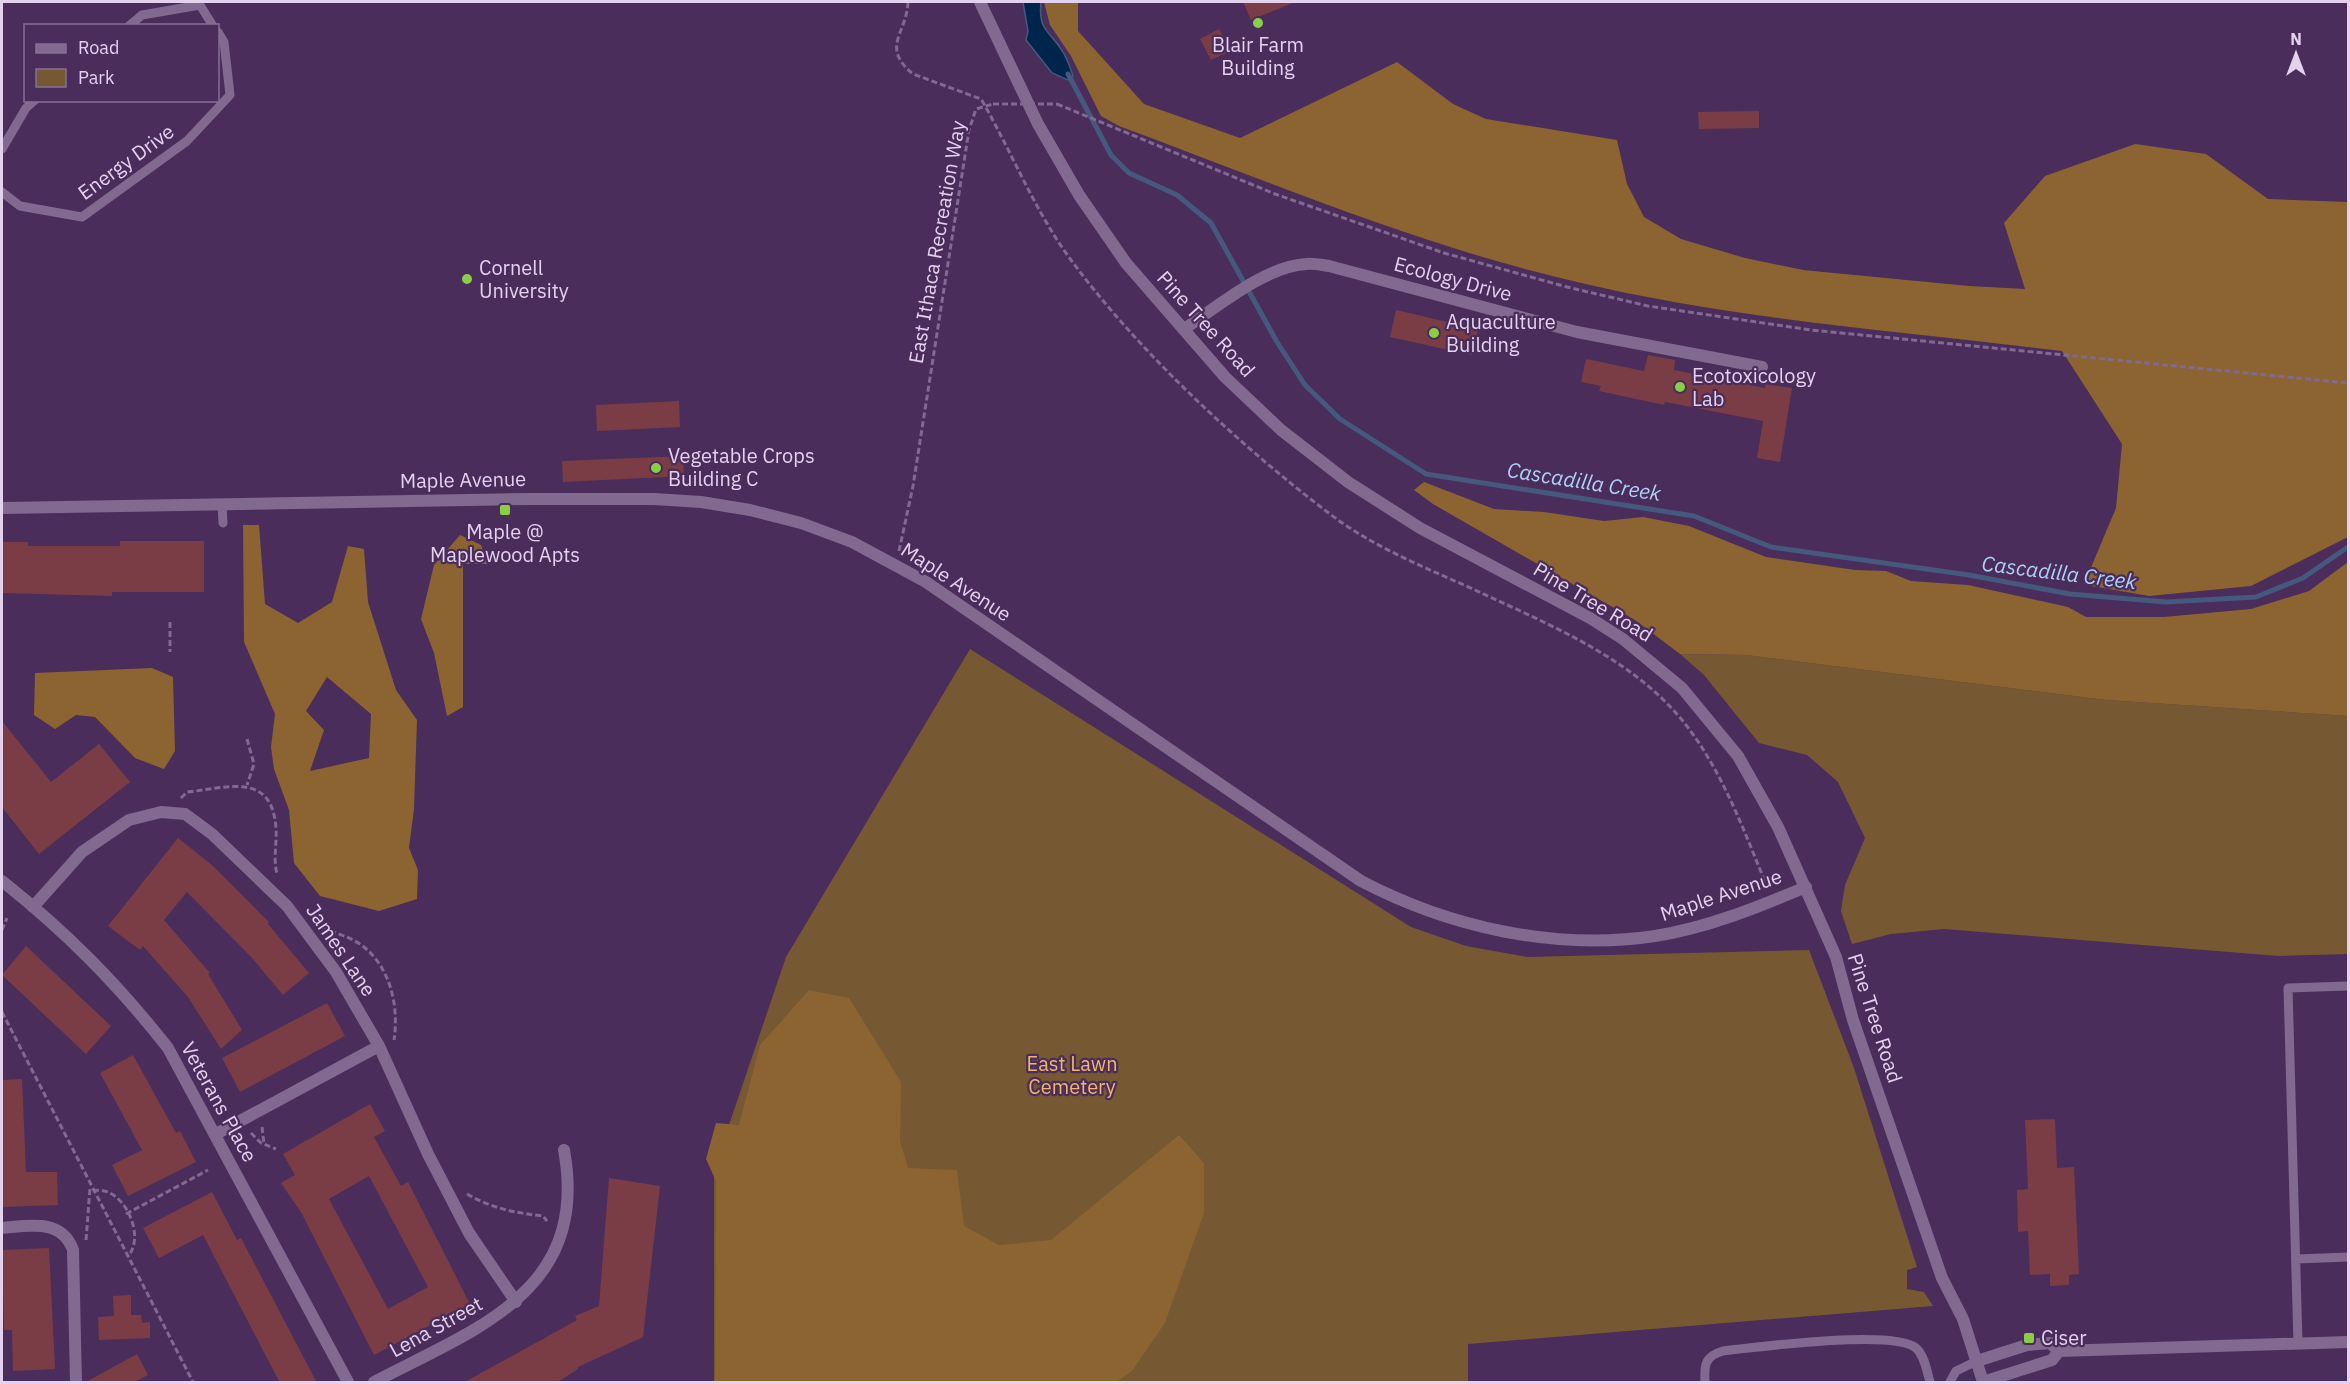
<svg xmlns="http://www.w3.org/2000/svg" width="2350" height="1384" font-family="'IBM Plex Sans',sans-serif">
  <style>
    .green { fill: #765832 }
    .forest { fill: #8b6431; fill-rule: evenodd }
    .water { fill: #00254c; stroke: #44597d; stroke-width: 1.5 }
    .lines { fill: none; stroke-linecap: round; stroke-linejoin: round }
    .stream { stroke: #44597d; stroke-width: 5 }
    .building { fill: #7a3d46; fill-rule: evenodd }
    .path { stroke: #826991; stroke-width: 3; stroke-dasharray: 6 3; stroke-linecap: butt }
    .service { stroke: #816990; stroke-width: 9 }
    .minor { stroke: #816990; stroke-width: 12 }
    .tertiary { stroke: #816990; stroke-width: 12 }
    .path-bridge { stroke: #826991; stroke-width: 3; stroke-dasharray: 6 3; stroke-linecap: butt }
    .poi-dot { fill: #8ace47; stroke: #4a2d5b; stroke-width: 2 }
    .labels { text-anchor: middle; stroke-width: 4.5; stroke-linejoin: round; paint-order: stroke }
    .poi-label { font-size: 20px; fill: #e3d1ee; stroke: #4a2d5b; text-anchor: start }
    .street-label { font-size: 20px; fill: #e3d1ee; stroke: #4a2d5b }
    .park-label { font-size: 20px; fill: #f0b66b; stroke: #4a2d5b }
    .water-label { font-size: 21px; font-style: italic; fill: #add1f9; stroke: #4a2d5b }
  </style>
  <rect width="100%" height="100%" fill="#4a2d5b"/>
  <path class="green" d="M 970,649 L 1411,927 L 1466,946 L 1527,957 L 1809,950 L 1854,1068 L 1917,1267 L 1907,1270 L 1907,1289 L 1924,1292 L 1933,1306 L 1468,1344 L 1468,1382 L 714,1382 L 714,1169 L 786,957 Z
    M 1680,654 L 1746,655 L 2106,700 L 2348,716 L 2348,954 L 2278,956 L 1944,929 L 1891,934 L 1852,944 L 1841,911 L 1845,885 L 1865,838 L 1838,782 L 1807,755 L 1759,743 L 1704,675 Z"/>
  <path class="forest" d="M 1044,2 L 1078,2 L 1078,31 L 1144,104 L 1240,138 L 1397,62 L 1453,104 L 1486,119 L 1617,140 L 1627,184 L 1644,217 L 1681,239 L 1745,258 L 1803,270 L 1969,286 L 2025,289 L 2004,223 L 2045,176 L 2135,144 L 2206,154 L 2268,199 L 2348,202 L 2348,537 L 2251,586 L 2149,596 L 2092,586 L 2087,577 L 2116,508 L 2122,444 L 2062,351 C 1899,331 1737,320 1577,282 C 1420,246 1270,182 1119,126 L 1101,116 L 1071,56 L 1050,25 Z
    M 1424,482 L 1494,509 L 1544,512 L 1604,521 L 1643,517 L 1689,526 L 1766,557 L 1855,570 L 1886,571 L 1911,581 L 1968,585 L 2068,607 L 2086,617 L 2164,617 L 2251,609 L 2309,591 L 2348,562 L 2348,716 L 2106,700 L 1746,655 L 1680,654 L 1635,620 L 1433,504 L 1414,490 Z
    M 243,525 L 259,525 L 265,604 L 298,623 L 332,602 L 348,546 L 364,549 L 368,602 L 396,690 L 417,720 L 414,809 L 409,848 L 418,870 L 417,899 L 379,911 L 320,896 L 294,863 L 289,810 L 274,769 L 271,747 L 275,714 L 244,642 ZM 327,677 L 371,714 L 369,758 L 310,771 L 324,730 L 306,711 Z
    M 460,535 L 481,545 L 488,564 L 463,564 L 463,707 L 447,716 L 434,653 L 421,619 L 434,565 Z
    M 152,668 L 173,677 L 175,751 L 164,769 L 135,758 L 95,717 L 76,715 L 55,729 L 34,715 L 35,673 Z
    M 809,990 L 849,998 L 901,1082 L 900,1141 L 908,1168 L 957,1170 L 964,1226 L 999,1245 L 1051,1240 L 1179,1135 L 1204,1163 L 1204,1213 L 1165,1323 L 1132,1371 L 1117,1382 L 715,1382 L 716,1181 L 706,1159 L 716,1123 L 739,1125 L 760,1045 Z"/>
  <path class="water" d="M 1023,2 L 1041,2 C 1038,29 1048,30 1061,49 C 1067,57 1070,67 1073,76 L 1068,80 L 1052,73 L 1026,40 L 1028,31 Z"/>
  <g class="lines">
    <path class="stream" d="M 1068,74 L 1111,155 L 1129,173 L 1177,195 L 1211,223 L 1277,342 L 1305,385 L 1340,419 L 1426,474 L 1694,516 L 1771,547 L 1969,575 L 2070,594 L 2166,602 L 2256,597 L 2303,578 L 2348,547"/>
  </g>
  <path class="building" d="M 1243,2 L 1295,2 L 1251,20 Z
    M 1219,29 L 1230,51 L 1211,60 L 1200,39 Z
    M 1759,111 L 1759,128 L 1699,129 L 1698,112 Z
    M 1396,310 L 1478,329 L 1472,355 L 1390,337 Z
    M 1648,355 L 1675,360 L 1674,370 L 1765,388 L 1765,384 L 1792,388 L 1780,462 L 1757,458 L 1763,421 L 1665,402 L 1664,405 L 1641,400 L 1599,391 L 1601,386 L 1581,382 L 1586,359 L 1644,371 Z
    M 679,401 L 680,427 L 597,431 L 596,405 Z
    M 683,456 L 684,476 L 563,482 L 562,461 Z
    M 120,541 L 204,541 L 204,592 L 112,592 L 112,596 L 2,593 L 2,542 L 28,542 L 28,546 L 120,546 Z
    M 2,721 L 51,782 L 99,744 L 130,782 L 39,854 L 2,807 Z
    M 178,838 L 212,865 L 269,922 L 268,924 L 309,973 L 283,995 L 253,959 L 187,892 L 164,920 L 210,973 L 208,974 L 242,1030 L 221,1049 L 188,997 L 143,946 L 140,950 L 108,926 Z
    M 26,946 L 111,1026 L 86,1054 L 2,975 Z
    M 327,1003 L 345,1036 L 240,1092 L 222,1058 Z
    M 133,1055 L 176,1133 L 180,1131 L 196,1162 L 128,1196 L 112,1165 L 142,1150 L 100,1073 Z
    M 22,1079 L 26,1172 L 57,1172 L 58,1205 L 2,1207 L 2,1080 Z
    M 370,1104 L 385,1131 L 374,1137 L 401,1186 L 408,1182 L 470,1304 L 374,1355 L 302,1214 L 281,1183 L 295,1175 L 283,1154 ZM 369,1176 L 428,1287 L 388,1309 L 329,1199 Z
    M 2055,1119 L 2057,1168 L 2074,1167 L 2079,1274 L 2069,1275 L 2069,1285 L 2050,1286 L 2050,1274 L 2030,1275 L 2028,1231 L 2018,1232 L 2017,1190 L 2028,1189 L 2025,1120 Z
    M 609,1178 L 660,1186 L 643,1337 L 578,1367 L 578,1369 L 556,1383 L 463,1383 L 577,1320 L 575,1316 L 599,1306 Z
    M 212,1192 L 237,1240 L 241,1238 L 317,1383 L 280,1383 L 203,1235 L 159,1258 L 143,1228 Z
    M 49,1248 L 55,1369 L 13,1371 L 12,1330 L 4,1330 L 2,1250 Z
    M 131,1295 L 131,1315 L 141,1315 L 142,1323 L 150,1322 L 150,1338 L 99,1340 L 98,1317 L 114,1316 L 113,1296 Z
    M 137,1354 L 148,1375 L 133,1383 L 84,1383 Z"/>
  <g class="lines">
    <path class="path" d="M 908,2 C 907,33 880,47 913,74 L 981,99 C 1012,152 1034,210 1071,260 C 1139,352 1239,445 1330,514 C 1373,547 1424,567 1473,589 C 1551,626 1640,660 1692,733 C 1726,780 1746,836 1768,889
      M 1057,104 L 1275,194 L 1444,253 L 1567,287 L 1648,306 L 1811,330 L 2348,383
      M 899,551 L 913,486 L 969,130 L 976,109 L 993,104
      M 170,622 L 170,652
      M 247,739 L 254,764 L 247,785
      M 181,798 L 187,792 C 227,788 272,771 276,828 C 277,843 273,860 277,874
      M 322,927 C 336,934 352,937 364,947 C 391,969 399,1007 394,1040
      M 2,930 L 7,918
      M 2,1012 L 193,1382
      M 262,1127 L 264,1144
      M 251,1133 L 261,1143 L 276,1149
      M 93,1191 C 122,1183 148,1237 127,1257
      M 467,1194 C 491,1208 515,1213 543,1216 L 547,1221
      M 126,1214 L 208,1170
      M 86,1240 L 90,1188"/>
    <path class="service" d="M 129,26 L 142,15 L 200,5 L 213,26
      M 2,149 L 26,108 L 35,100
      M 2,192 L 20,206 L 82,217 L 187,141 L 230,95 L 224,42 L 218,32
      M 222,504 L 223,523
      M 2297,1259 L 2348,1257
      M 2298,1343 L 2288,988 L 2348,986
      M 1705,1382 C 1704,1365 1705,1356 1723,1351 C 1757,1347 1894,1329 1916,1348 C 1925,1356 1927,1372 1930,1382
      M 1950,1382 L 1956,1371 L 1977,1361"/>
    <path class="minor" d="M 1184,329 C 1217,307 1266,266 1306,264 C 1314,263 1322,265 1329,266 L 1577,332 L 1762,367
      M 2,881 C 67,933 116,982 168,1048 L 348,1382
      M 33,907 L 82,852 L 129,820 L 161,812 L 185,814 L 212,834 L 287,906 L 336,972 L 379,1046 L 428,1154 L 469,1233 L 516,1302
      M 216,1134 L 379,1046
      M 2,1228 C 28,1226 62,1218 73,1250 L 76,1382
      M 2059,1351 L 2348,1342
      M 1977,1361 L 2027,1345 L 2050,1343 L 2059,1351 L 2052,1360 L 1983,1382
      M 374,1382 C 475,1329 590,1292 564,1150"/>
    <path class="tertiary" d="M 980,2 L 1038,124 L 1079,195 L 1126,263 L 1225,377 L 1281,430 L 1348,482 L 1420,528 L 1590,618 L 1623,639 L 1682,688 L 1738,756 L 1778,827 L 1836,957 L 1853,1020 L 1942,1278 L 1963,1319 L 1983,1382
      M 2,508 L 525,499 L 654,499 L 701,502 L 750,510 L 801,523 L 852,542 L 926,582 L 1361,881 C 1449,927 1554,951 1655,936 C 1707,928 1758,907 1806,887"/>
    <path class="path-bridge" d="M 993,104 L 1057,104"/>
  </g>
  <g class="poi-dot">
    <circle cx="1258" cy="23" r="6"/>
    <circle cx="467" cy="279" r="6"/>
    <circle cx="1434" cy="333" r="6"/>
    <circle cx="1680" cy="387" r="6"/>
    <circle cx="656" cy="468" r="6"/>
    <rect x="499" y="504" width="12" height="12" rx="3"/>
    <rect x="2023" y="1332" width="12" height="12" rx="3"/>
  </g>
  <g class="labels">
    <g class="poi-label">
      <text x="1258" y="52" text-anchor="middle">Blair Farm<tspan x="1258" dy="23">Building</tspan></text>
      <text x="479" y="275">Cornell<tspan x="479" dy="23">University</tspan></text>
      <text x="1446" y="329">Aquaculture<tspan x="1446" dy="23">Building</tspan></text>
      <text x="1692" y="383">Ecotoxicology<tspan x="1692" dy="23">Lab</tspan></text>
      <text x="668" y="463">Vegetable Crops<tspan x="668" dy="23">Building C</tspan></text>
      <text x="505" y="539" text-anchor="middle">Maple @<tspan x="505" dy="23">Maplewood Apts</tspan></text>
      <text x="2041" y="1345">Ciser</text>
    </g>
    <g class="street-label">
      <text transform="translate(126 162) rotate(-36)" y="7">Energy Drive</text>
      <text transform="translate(937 242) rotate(-80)" y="7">East Ithaca Recreation Way</text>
      <text transform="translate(1453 279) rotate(15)" y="7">Ecology Drive</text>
      <text transform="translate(1206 324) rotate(48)" y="7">Pine Tree Road</text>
      <text transform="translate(463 480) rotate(-1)" y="7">Maple Avenue</text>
      <text transform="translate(956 582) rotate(33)" y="7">Maple Avenue</text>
      <text transform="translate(1593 602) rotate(31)" y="7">Pine Tree Road</text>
      <text transform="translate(1721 895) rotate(-18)" y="7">Maple Avenue</text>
      <text transform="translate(341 950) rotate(56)" y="7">James Lane</text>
      <text transform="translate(1875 1018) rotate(72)" y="7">Pine Tree Road</text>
      <text transform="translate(219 1102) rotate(61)" y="7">Veterans Place</text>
      <text transform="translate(436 1327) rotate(-29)" y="7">Lena Street</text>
    </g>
    <g class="park-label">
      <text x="1072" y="1071">East Lawn<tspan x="1072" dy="23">Cemetery</tspan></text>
    </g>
    <g class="water-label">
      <text transform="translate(1584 482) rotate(9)" y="7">Cascadilla Creek</text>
      <text transform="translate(2059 573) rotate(7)" y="7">Cascadilla Creek</text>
    </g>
  </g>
  <rect width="2350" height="1384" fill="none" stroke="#e3d1ee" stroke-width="6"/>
  <rect x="24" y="24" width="195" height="78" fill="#4a2d5b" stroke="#876f96" stroke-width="1.5"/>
  <rect x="36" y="44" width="30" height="9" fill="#816990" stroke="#876f96" stroke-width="1.5"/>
  <text x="78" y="54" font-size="18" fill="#e3d1ee">Road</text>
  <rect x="36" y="69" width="30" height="18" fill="#765832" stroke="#876f96" stroke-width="1.5"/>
  <text x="78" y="84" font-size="18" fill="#e3d1ee">Park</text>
  <g transform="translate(2296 54)" stroke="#4a2d5b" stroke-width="4.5" paint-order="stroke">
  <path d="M0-4.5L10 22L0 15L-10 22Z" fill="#e3d1ee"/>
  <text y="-9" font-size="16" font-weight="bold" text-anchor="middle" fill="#e3d1ee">N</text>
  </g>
</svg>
